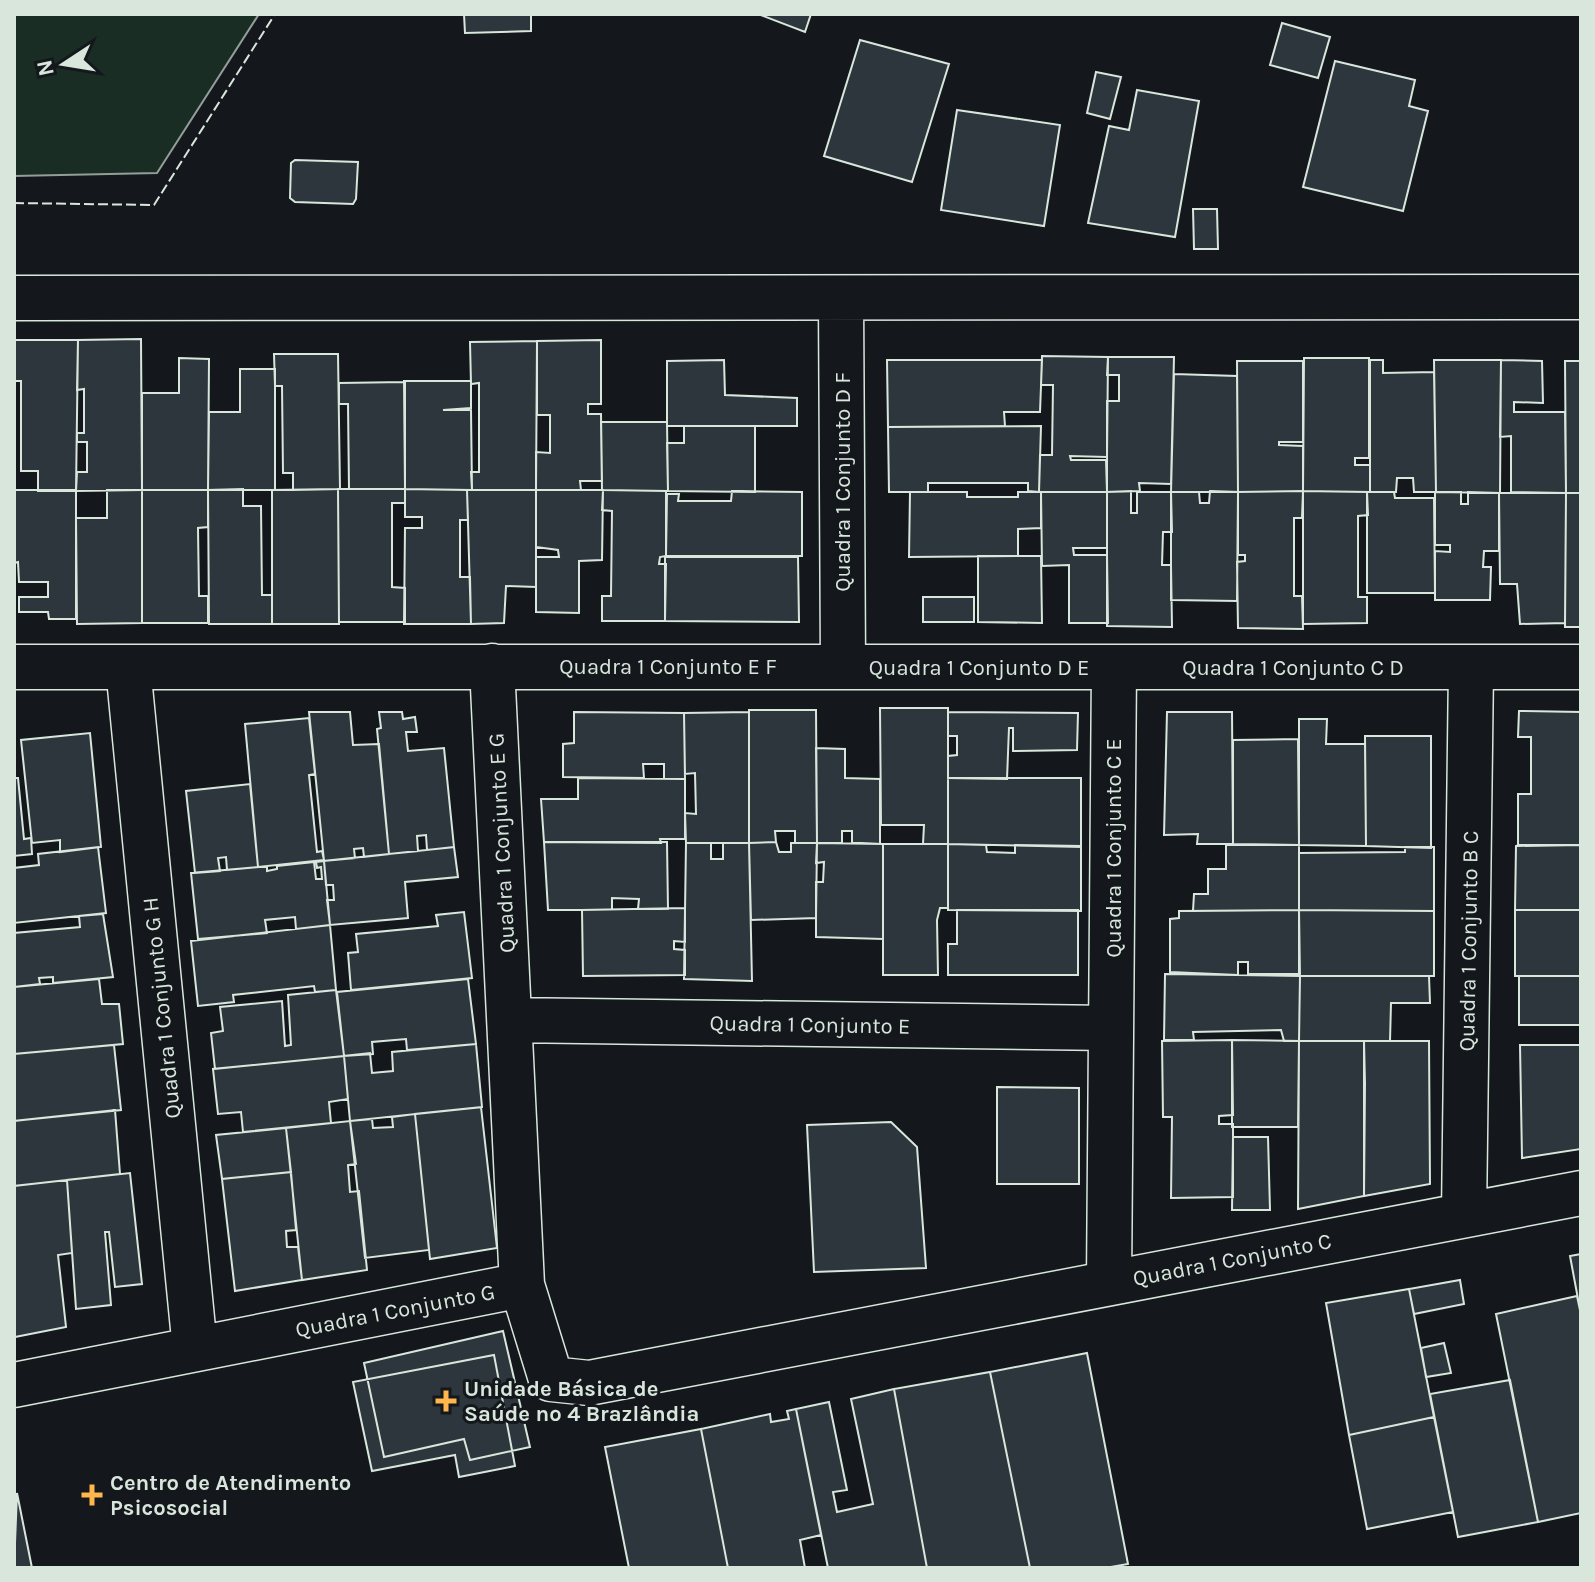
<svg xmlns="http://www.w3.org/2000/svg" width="1595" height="1582" font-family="Karla,sans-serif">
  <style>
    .green { fill: #1a2d24; stroke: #939e99; stroke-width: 2 }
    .building { fill: #2c363c; stroke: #d8e6dc; stroke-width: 2 }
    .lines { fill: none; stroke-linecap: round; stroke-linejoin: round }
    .minor-casing { stroke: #d8e6dc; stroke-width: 47 }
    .minor { stroke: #14181c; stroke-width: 44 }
    .fence { stroke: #d8e6dc; stroke-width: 2; stroke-dasharray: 10 4; stroke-linecap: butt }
    .poi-dot { fill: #ffb74d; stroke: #14181c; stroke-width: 3 }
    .labels { text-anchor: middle; stroke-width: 6; stroke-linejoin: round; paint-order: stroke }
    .street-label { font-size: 22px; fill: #d8e6dc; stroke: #14181c }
    .poi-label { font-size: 22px; font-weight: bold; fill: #d8e6dc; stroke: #14181c; text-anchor: start }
  </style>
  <rect width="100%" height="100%" fill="#14181c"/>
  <path class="green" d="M 14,14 L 259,14 L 157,173 L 14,176 Z"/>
  <path class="building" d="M 464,14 L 531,14 L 531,31 L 465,33 Z
    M 758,14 L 811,14 L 805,32 Z
    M 1282,23 L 1330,37 L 1318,78 L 1270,65 Z
    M 860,40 L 949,64 L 912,182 L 824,156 Z
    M 1335,61 L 1415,80 L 1409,106 L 1428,111 L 1403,211 L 1303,187 Z
    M 1096,72 L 1121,77 L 1110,119 L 1087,113 Z
    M 1137,90 L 1199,101 L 1175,237 L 1088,223 L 1109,126 L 1129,130 Z
    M 957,110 L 1060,125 L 1044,226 L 941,210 Z
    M 295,160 L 358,162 L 356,199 L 353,204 L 295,202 L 290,198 L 291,163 Z
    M 1193,209 L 1217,209 L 1218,249 L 1194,249 Z
    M 141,339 L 142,490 L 76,491 L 77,472 L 87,472 L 87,442 L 77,442 L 77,433 L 84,433 L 84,389 L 77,390 L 78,340 Z
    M 14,340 L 78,340 L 76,491 L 38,491 L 38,471 L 21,471 L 21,381 L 14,381 Z
    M 601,340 L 601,404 L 588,404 L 588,414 L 601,414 L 602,481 L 580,481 L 581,490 L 536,490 L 536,452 L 550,453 L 550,415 L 537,415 L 537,341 Z
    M 537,341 L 536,490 L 472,490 L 471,472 L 479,472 L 479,383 L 471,384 L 470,342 Z
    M 274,354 L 338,354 L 340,489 L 293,490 L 293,473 L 283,473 L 282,386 L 275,386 Z
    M 1042,356 L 1108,357 L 1107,457 L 1070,456 L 1071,460 L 1106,460 L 1107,492 L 1039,492 L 1040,455 L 1052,455 L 1053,385 L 1041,385 Z
    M 1108,357 L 1174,357 L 1171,484 L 1139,483 L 1140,491 L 1107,492 L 1107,401 L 1119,401 L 1119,375 L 1107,375 Z
    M 179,358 L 209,359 L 208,490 L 142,490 L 142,393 L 179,393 Z
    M 1304,358 L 1369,358 L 1369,458 L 1355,458 L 1355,465 L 1370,465 L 1370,492 L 1303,491 Z
    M 724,360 L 725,395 L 797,398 L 797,426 L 667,426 L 667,361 Z
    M 887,360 L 1042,360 L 1040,412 L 1004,412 L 1005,426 L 888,427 Z
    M 1370,360 L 1383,360 L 1383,373 L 1434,372 L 1436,492 L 1414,492 L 1413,478 L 1397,478 L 1396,492 L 1370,492 Z
    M 1434,360 L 1501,360 L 1500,493 L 1436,492 Z
    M 1501,360 L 1542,361 L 1543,403 L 1514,402 L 1514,412 L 1565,412 L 1566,493 L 1511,492 L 1511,436 L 1500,437 Z
    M 1237,361 L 1303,361 L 1303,442 L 1279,442 L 1279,445 L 1303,446 L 1303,491 L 1238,492 Z
    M 1565,361 L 1581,361 L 1581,493 L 1566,493 Z
    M 240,369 L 275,369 L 275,490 L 208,490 L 209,412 L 240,412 Z
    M 1174,374 L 1237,376 L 1238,492 L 1171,492 Z
    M 404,381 L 471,381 L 471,408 L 443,410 L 471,410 L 472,490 L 405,489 Z
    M 405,382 L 405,489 L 349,489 L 348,404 L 339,404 L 339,383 Z
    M 601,422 L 667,422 L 668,491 L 602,490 Z
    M 684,426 L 755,426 L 755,492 L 668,491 L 667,443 L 684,443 Z
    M 1041,426 L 1039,492 L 1028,491 L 1028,483 L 928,483 L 928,492 L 889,492 L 888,427 Z
    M 243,489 L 243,506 L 261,506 L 262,595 L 272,595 L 272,624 L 209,624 L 208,490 Z
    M 338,489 L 339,624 L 272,624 L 272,490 Z
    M 338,489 L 405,489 L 405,503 L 392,503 L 392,587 L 405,588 L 405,622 L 339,622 Z
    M 405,489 L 467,490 L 468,520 L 460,520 L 460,577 L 470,577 L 471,624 L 404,624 L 405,528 L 422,528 L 422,517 L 405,517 Z
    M 14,490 L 76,490 L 76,619 L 49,619 L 48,612 L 19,612 L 19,597 L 48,597 L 48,582 L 19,582 L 18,562 L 14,563 Z
    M 107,490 L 142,490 L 142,623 L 77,624 L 76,518 L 107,518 Z
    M 142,490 L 208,490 L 208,527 L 198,528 L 199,596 L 208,596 L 208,623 L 142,623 Z
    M 467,490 L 536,490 L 536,587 L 506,586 L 504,623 L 471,624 Z
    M 536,490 L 603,490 L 602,560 L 579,561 L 579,613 L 536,612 L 536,557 L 559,557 L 558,550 L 536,547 Z
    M 603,490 L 666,491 L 666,556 L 660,557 L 659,564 L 666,564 L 665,621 L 602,621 L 602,596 L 611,596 L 612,511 L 602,510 Z
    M 732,491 L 802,492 L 802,556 L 666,556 L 667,494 L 679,494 L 678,501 L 731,501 Z
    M 1131,491 L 1131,513 L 1137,513 L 1137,492 L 1171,492 L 1172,532 L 1163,532 L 1162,565 L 1171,565 L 1172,627 L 1107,626 L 1107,492 Z
    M 1210,491 L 1238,492 L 1237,601 L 1171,600 L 1171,492 L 1199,492 L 1200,503 L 1209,503 Z
    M 1303,491 L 1302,518 L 1294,518 L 1294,596 L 1302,596 L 1303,629 L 1238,628 L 1237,562 L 1245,561 L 1245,555 L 1238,555 L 1238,492 Z
    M 1303,491 L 1367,492 L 1368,515 L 1358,516 L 1358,597 L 1367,597 L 1367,623 L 1303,624 Z
    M 910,492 L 967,492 L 967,497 L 1018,497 L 1018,492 L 1041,492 L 1041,528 L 1018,529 L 1018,556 L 909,557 Z
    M 1041,492 L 1107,492 L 1107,548 L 1073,548 L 1074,555 L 1107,555 L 1108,623 L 1069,623 L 1069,565 L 1042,566 Z
    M 1367,492 L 1394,492 L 1395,498 L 1434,498 L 1435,593 L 1367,593 Z
    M 1435,492 L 1461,492 L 1461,504 L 1468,504 L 1468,492 L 1499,493 L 1499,551 L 1484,551 L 1483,567 L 1491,567 L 1490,600 L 1435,600 L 1435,551 L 1450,552 L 1450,545 L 1435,545 Z
    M 1499,493 L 1566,493 L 1565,623 L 1520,624 L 1517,584 L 1500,584 Z
    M 1566,493 L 1581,493 L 1581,627 L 1565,627 Z
    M 978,556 L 1041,556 L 1042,623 L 978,622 Z
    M 665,557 L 798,557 L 799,622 L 665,621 Z
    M 923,597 L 974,597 L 974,622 L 923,622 Z
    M 880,708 L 948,708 L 948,844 L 923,844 L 924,825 L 881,825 Z
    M 749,710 L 816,710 L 817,843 L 795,843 L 795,831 L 775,831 L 776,842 L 749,843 Z
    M 1519,711 L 1581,712 L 1581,845 L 1518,846 L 1518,794 L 1531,794 L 1531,737 L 1518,737 Z
    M 309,712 L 350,712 L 353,745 L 379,744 L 389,854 L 364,857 L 363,848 L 354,849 L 355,858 L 324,861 Z
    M 379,712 L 402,712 L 403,719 L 415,717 L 417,732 L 406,732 L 408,751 L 444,748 L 454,847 L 427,850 L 426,835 L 417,836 L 418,851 L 389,854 L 377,729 L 381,728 Z
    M 574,712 L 684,713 L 685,779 L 664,779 L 664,764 L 643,764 L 644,778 L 563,777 L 563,744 L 574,743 Z
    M 749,712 L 749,843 L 686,843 L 685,813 L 696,814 L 695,773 L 685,774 L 684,713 Z
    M 948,712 L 1078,713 L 1077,750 L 1013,751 L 1013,728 L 1009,728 L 1007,779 L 948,778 L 948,756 L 957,755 L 957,736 L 948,736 Z
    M 1167,712 L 1232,712 L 1233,844 L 1197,844 L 1198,834 L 1164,835 Z
    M 309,718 L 315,774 L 309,775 L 317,852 L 322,851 L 324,860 L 258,867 L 245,724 Z
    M 1299,719 L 1327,719 L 1326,744 L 1365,744 L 1366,846 L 1299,845 Z
    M 90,733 L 101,847 L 60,852 L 60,840 L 32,843 L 21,740 Z
    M 1365,736 L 1431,736 L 1431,848 L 1366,846 Z
    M 1298,739 L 1299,845 L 1233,844 L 1233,740 Z
    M 816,748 L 845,749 L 845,778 L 880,779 L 880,844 L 852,843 L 852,831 L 842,831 L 842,843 L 817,843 Z
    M 14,778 L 18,778 L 24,839 L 31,838 L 32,854 L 14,856 Z
    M 578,778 L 685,779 L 685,839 L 660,839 L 661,843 L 544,842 L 541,799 L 578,799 Z
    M 948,778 L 1081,778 L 1081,847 L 948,844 Z
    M 250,784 L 258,867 L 227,870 L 226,857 L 218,858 L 220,871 L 195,873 L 186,791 Z
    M 544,842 L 667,842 L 668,909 L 638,909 L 639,899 L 612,898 L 612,910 L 548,910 Z
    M 776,842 L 779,852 L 791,852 L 791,843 L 817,843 L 816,918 L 751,920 L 749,843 Z
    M 686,843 L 711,843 L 711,859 L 723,859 L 723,843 L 749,843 L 752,981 L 684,979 Z
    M 817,843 L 883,844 L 883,939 L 816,937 L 816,882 L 823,882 L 824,862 L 816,863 Z
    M 883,844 L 948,844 L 948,908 L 940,908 L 937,920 L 938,975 L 883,975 Z
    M 948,844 L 986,845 L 987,852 L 1015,853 L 1015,845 L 1081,846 L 1081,911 L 948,910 Z
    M 1226,845 L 1299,845 L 1299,910 L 1193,911 L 1194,894 L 1208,894 L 1208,869 L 1226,869 Z
    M 1519,845 L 1581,845 L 1581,910 L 1515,910 L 1516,846 Z
    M 98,847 L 106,913 L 14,923 L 14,868 L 39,865 L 38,854 Z
    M 454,847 L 458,877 L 405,882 L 408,918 L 330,925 L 327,900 L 334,900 L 333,885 L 326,885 L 324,861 Z
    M 1405,847 L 1434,847 L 1434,911 L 1299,910 L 1299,853 L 1405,852 Z
    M 324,861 L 330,925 L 296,929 L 295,917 L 265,920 L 267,933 L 198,939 L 191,873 L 258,867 L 267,867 L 267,871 L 277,869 L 277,866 L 314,862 L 316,879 L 322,879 L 321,867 L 317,868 L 316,862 Z
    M 685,908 L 685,942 L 674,941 L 674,949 L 685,950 L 685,975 L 583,976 L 582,910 Z
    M 957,910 L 1078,910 L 1078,975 L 948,975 L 948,944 L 957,944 Z
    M 1299,910 L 1299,974 L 1248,974 L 1248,962 L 1238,962 L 1238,975 L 1170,972 L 1170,919 L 1179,918 L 1179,911 Z
    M 1299,910 L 1434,911 L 1434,976 L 1300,976 Z
    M 1515,910 L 1581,910 L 1581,976 L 1515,976 Z
    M 464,912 L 472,978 L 351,990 L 348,953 L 358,952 L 356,934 L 438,926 L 436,915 Z
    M 103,914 L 113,977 L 53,983 L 53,977 L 39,978 L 40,984 L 14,987 L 14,933 L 80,927 L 79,916 Z
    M 330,925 L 336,990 L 315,992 L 314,986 L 233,995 L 234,1002 L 198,1006 L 191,941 Z
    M 1165,974 L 1300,976 L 1299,1041 L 1284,1041 L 1281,1030 L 1193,1032 L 1194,1040 L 1164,1040 Z
    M 1300,976 L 1429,976 L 1430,1003 L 1391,1003 L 1390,1041 L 1299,1041 Z
    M 1519,976 L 1581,976 L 1581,1025 L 1519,1025 Z
    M 99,979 L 102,1004 L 119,1004 L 123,1044 L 14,1054 L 14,987 Z
    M 468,979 L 476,1044 L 407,1050 L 406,1039 L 372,1042 L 373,1054 L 344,1056 L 337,992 Z
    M 336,990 L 344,1056 L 215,1069 L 211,1033 L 223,1031 L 220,1007 L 282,1001 L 285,1046 L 291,1045 L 288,995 Z
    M 1232,1040 L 1233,1115 L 1219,1116 L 1219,1124 L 1233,1124 L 1233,1197 L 1171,1198 L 1172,1117 L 1163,1117 L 1162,1041 Z
    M 1232,1040 L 1299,1041 L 1298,1127 L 1232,1127 Z
    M 1299,1041 L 1364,1041 L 1365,1083 L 1364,1196 L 1298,1209 Z
    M 1364,1041 L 1429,1041 L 1430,1184 L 1364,1196 Z
    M 476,1044 L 482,1107 L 350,1121 L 344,1056 L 370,1053 L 372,1073 L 393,1071 L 392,1052 Z
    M 114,1045 L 121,1110 L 14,1121 L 14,1054 Z
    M 1520,1045 L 1581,1045 L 1581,1149 L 1522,1158 Z
    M 344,1056 L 348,1099 L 329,1102 L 331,1123 L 243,1132 L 241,1112 L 218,1114 L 213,1069 Z
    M 997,1087 L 1079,1088 L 1079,1184 L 997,1184 Z
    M 481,1107 L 497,1248 L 430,1259 L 415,1114 Z
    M 115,1110 L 120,1174 L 14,1186 L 14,1121 Z
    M 415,1114 L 429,1250 L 365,1258 L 350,1121 L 372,1119 L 373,1128 L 393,1127 L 392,1117 Z
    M 350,1121 L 356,1164 L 348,1165 L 350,1192 L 359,1191 L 367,1270 L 302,1280 L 286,1128 Z
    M 891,1122 L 917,1147 L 926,1268 L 814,1272 L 807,1125 Z
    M 286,1128 L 291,1172 L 222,1179 L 216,1135 Z
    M 1233,1137 L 1268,1137 L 1270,1210 L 1232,1210 Z
    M 291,1172 L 296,1230 L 286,1231 L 287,1247 L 298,1247 L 302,1280 L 235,1291 L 222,1179 Z
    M 130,1173 L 142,1284 L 115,1287 L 109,1232 L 105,1232 L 111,1305 L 76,1309 L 67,1180 Z
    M 67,1180 L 72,1253 L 58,1255 L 66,1327 L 15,1337 L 14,1186 Z
    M 1581,1254 L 1581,1315 L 1570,1256 Z
    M 1460,1280 L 1464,1304 L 1414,1314 L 1409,1289 Z
    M 1409,1289 L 1434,1417 L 1349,1435 L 1326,1303 Z
    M 1577,1296 L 1581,1315 L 1581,1513 L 1538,1522 L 1496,1314 Z
    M 503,1331 L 530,1447 L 470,1460 L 464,1439 L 384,1457 L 364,1363 Z
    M 1444,1343 L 1451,1373 L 1426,1377 L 1421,1348 Z
    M 1087,1353 L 1128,1564 L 1105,1568 L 1030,1568 L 990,1372 Z
    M 494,1355 L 515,1466 L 459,1477 L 455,1455 L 372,1471 L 353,1382 Z
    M 990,1372 L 1030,1568 L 927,1568 L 894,1389 Z
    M 1510,1380 L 1538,1522 L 1458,1537 L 1430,1394 Z
    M 894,1389 L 927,1568 L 828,1568 L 796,1409 L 829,1402 L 847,1490 L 833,1492 L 837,1512 L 873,1504 L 851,1399 Z
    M 796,1409 L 821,1535 L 800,1540 L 805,1568 L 728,1568 L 701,1429 L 770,1414 L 771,1422 L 789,1419 L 787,1411 Z
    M 1434,1417 L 1453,1512 L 1367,1529 L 1349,1435 Z
    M 701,1429 L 728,1568 L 629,1568 L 605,1447 Z
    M 17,1493 L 32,1568 L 14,1568 Z"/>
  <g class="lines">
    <defs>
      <path id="minor" d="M 14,298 L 1581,297
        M 841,298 L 843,666
        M 492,666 L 522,1285 L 551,1379 L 589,1383 L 1581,1193
        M 14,667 L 1581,667
        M 128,667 L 195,1349
        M 510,1020 L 1111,1028
        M 1464,1215 L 1471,667
        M 1109,1283 L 1114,667
        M 14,1385 L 522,1285"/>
    </defs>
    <use href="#minor" class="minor-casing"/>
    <use href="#minor" class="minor"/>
    <path class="fence" d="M 14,203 L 154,205 L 275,14"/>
  </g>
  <g class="poi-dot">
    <path d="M442 1389h8v8h8v8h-8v8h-8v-8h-8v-8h8z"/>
    <path d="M88 1483h8v8h8v8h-8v8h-8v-8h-8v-8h8z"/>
  </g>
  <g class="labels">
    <g class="street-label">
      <text transform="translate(842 482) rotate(-90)" y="8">Quadra 1 Conjunto D F</text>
      <text x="668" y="674">Quadra 1 Conjunto E F</text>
      <text x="979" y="675">Quadra 1 Conjunto D E</text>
      <text x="1293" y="675">Quadra 1 Conjunto C D</text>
      <text transform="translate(501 843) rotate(-93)" y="8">Quadra 1 Conjunto E G</text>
      <text transform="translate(1113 848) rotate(-90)" y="8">Quadra 1 Conjunto C E</text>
      <text transform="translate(1468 941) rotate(-89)" y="8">Quadra 1 Conjunto B C</text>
      <text transform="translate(161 1008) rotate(-96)" y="8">Quadra 1 Conjunto G H</text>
      <text transform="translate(810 1024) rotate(1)" y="8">Quadra 1 Conjunto E</text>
      <text transform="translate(1232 1259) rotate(-11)" y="8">Quadra 1 Conjunto C</text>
      <text transform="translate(395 1310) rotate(-11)" y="8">Quadra 1 Conjunto G</text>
    </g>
    <g class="poi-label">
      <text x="464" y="1396">Unidade Básica de<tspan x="464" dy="25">Saúde nº 4 Brazlândia</tspan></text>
      <text x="110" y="1490">Centro de Atendimento<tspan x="110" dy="25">Psicosocial</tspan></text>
    </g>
  </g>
  <rect width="1595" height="1582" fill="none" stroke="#d8e6dc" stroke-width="32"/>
  <g transform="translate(64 64) rotate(258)" stroke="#14181c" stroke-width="6" paint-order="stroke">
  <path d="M0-6L14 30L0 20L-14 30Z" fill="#d8e6dc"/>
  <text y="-12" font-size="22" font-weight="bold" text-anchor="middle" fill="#d8e6dc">N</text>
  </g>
</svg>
